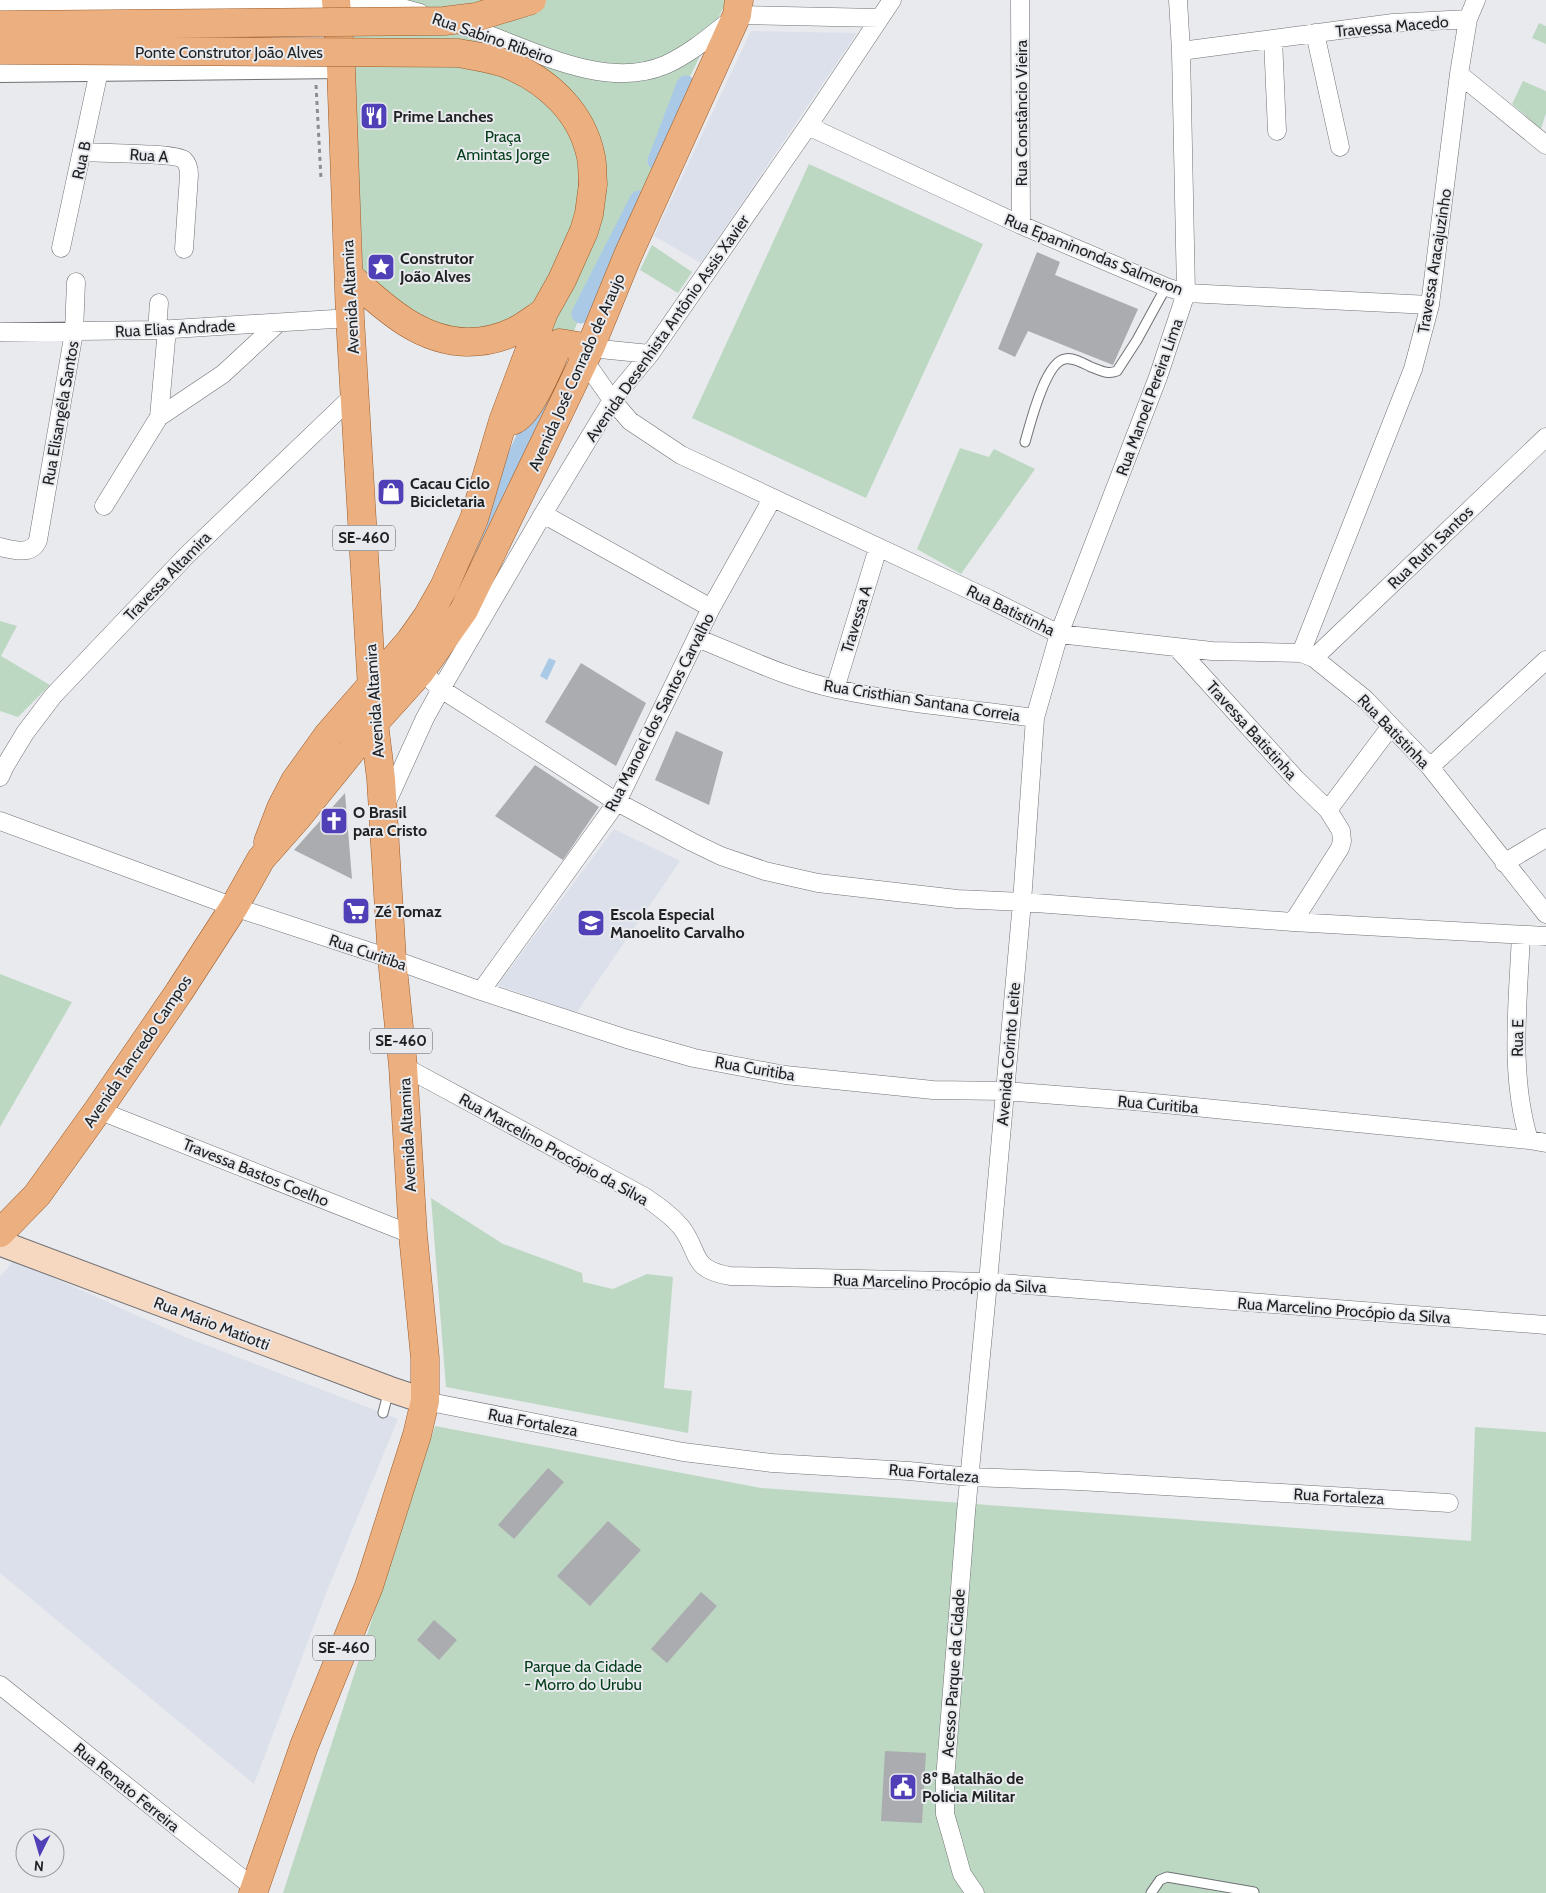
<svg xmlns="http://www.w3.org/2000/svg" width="1546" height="1893" font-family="Cabin,sans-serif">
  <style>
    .built { fill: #dbe0eb }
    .green { fill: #bdd8c2 }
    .water { fill: #aac9e6 }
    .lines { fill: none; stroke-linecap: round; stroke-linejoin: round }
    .canal { stroke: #aac9e6; stroke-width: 19 }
    .building { fill: #aaacb0 }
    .service-casing { stroke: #6f7175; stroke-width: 11 }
    .minor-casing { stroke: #6f7175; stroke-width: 19 }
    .tertiary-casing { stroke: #6f7175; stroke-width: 24 }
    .secondary-casing { stroke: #6f7175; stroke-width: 27 }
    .primary-casing { stroke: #9c5b28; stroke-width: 29 }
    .path { stroke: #8b8d90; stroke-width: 3; stroke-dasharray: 4 4; stroke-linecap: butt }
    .service { stroke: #fff; stroke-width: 9 }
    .minor { stroke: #fff; stroke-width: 18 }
    .tertiary { stroke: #fff; stroke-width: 22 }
    .secondary { stroke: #f6d7c0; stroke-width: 25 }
    .primary { stroke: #ecb080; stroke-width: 28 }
    .primary-bridge-casing { stroke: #9c5b28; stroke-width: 29; stroke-linecap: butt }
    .primary-bridge { stroke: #ecb080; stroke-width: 28 }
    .labels { text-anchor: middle; stroke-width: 4; stroke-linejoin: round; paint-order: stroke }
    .shield { fill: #e8eaee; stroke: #5b5d5f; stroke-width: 1 }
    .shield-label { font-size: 15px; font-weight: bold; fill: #1f2022 }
    .street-label { font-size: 16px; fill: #1f2022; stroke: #e8eaee }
    .poi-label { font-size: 16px; font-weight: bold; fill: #1f2022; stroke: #e8eaee; text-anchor: start }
    .park-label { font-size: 16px; fill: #023c19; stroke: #e8eaee }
  </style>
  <rect width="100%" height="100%" fill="#e8eaee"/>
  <path class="built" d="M 751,31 L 857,33 L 701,263 L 654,236 Z
    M 614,829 L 680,861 L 576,1013 L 498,985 Z
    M 14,1260 L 185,1337 L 398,1419 L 327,1591 L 254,1784 L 0,1573 L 0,1277 Z"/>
  <path class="green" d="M 350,0 L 725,0 L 725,4 L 686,85 L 653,172 L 581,314 L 563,357 L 504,324 L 480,333 L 421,325 L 361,271 L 362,247 Z
    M 1539,23 L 1546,26 L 1546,44 L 1532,38 Z
    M 1523,81 L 1546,91 L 1546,113 L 1541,129 L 1512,104 Z
    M 809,164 L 983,244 L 866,498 L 692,418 Z
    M 652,245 L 692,272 L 678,293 L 640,270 Z
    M 960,448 L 989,457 L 994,449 L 1035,469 L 961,574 L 917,549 Z
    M 0,621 L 17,626 L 1,656 L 50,685 L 18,717 L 0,711 Z
    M 0,974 L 72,1002 L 0,1127 Z
    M 431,1198 L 503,1244 L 582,1273 L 583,1282 L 613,1289 L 647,1274 L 673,1277 L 664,1388 L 692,1391 L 688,1433 L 446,1387 Z
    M 435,1426 L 761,1488 L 1471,1541 L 1475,1427 L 1546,1432 L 1546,1893 L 283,1893 Z"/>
  <path class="water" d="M 549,658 L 556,661 L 547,680 L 540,676 Z"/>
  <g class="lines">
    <path class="canal" d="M 657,161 L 686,85
      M 581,314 L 639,200
      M 477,543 L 543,400"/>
  </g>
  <path class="building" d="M 1037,252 L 1060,262 L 1055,275 L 1138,309 L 1113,365 L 1028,331 L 1015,357 L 998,349 Z
    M 581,663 L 646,703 L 616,766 L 545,722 Z
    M 676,731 L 723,752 L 709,805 L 655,780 Z
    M 535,765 L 599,807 L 563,860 L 495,816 Z
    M 345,793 L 352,879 L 294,850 Z
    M 548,1468 L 564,1482 L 514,1539 L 498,1525 Z
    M 608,1521 L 641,1550 L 590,1606 L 557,1576 Z
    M 701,1592 L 717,1606 L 667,1663 L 651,1649 Z
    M 434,1620 L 457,1640 L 439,1660 L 417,1640 Z
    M 885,1751 L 926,1753 L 922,1823 L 881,1821 Z"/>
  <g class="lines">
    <defs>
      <path id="service" d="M 1025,442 C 1030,425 1045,362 1065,359 C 1073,357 1083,363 1091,367 C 1100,370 1107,375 1117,371 L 1137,340 L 1166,287
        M 383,1413 L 389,1390
        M 1151,1893 L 1160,1880 L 1167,1877 L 1254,1892"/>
      <path id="minor" d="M 1020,0 L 1021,225
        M 336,1 L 402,8 L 420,13
        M 457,24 C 520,42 599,93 665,65 C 692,53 714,33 737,15 L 879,18
        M 1315,33 L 1340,147
        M 1273,39 L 1277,131
        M 1181,51 L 1393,23 L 1468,19
        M 1459,74 L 1546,145
        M 808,126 L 1021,225 L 1166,287 L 1186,293 L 1430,305
        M 83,152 C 98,153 177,153 184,160 C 188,164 189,170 189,175 L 184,249
        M 61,248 L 99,71
        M 157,330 L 159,303
        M 0,332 L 157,330 L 350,318
        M 590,348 L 650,354
        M 584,360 L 612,400 L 630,421 L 681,455 L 989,599 L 1059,634 L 1212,651 L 1301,653 L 1314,658 L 1365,699 L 1430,767 L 1546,914
        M 159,417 L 167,329
        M 104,506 L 159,417 L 223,374 L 277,324
        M 543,514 L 711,608
        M 0,547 C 13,550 32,556 38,540 L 74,332 L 76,282
        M 697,638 C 742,656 788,679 836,689 C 901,703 969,709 1035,718
        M 1178,649 L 1296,779 L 1328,810 L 1341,831 L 1342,841 L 1340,848 L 1293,922
        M 1301,653 L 1413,369 L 1430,305 L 1459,74 L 1468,19 L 1476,0
        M 1314,658 L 1546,437
        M 421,671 L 441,689 L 617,802 L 692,842 L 721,856 L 765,871 L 818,883 L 957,899 L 1022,902 L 1293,922 L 1546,936
        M 835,689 L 878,548
        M 1430,767 L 1546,660
        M 0,777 L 5,766 L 25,733 L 53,696 L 187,555 L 356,393
        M 386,804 L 425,718 L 441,689 L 543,514 L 612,400 L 650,354 L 808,126 L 892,0
        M 1328,810 L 1391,726
        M 0,821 L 234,907 L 392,959 L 481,991 L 627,1039 L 694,1058 L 785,1075 L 933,1090 L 1005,1091 L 1134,1101 L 1529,1140 L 1546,1143
        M 1504,863 L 1546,838
        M 1521,935 C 1518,1003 1509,1074 1529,1140
        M 481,991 L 617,802 L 711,608 L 772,499
        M 403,1066 L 645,1197 C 658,1206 671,1215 681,1227 C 701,1253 689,1269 730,1276 L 988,1282 L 1546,1325
        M 98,1110 L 413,1235
        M 425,1401 L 683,1452 L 772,1463 L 909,1471 L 970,1477 L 1079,1481 L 1449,1503
        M 0,1685 L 254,1888
        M 975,1893 L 962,1874 L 952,1838 L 945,1814 L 945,1780 L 966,1512 L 988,1282 L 1022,902 L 1035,718 L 1059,634 L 1158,377 L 1186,293 L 1181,51 L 1178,0"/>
      <path id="tertiary" d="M 0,2 L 336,1
        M 0,71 L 341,67"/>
      <path id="secondary" d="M 0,1243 L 389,1389 L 425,1401"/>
      <path id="primary" d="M 349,276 C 383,306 418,341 467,342 C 483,342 501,338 515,331 C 525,326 535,318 544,312
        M 503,421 C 505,421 508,422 511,421 C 526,419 544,377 550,364 C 554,356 555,349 560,343 L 590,348
        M 268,842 L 281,808 L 295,781 L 328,735 L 410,641 L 427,617 L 444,587 L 474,519 L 503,421 L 544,312 L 562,280 L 584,231 L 589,214 L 593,184
        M 0,1233 L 37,1195 L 98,1110 L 179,992 L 234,907 L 261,859 L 298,817 L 374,723 L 421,671 L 464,610 L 590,348 L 628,255 L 737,15 L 739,0
        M 253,1893 L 304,1746 L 369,1586 L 417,1435 L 425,1401 L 425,1358 L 413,1235 L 403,1066 L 392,959 L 381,779 L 374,723 L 350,318 L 341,67 L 336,0"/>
    </defs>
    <use href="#service" class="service-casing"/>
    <use href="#minor" class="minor-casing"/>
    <use href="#tertiary" class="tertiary-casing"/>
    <use href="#secondary" class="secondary-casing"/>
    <use href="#primary" class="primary-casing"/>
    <path class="path" d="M 316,85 L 321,179"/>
    <use href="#service" class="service"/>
    <use href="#minor" class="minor"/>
    <use href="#tertiary" class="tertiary"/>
    <use href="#secondary" class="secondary"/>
    <use href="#primary" class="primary"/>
    <defs>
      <path id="primary-bridge" d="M 0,25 L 444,21 L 476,17 L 532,0
        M 0,50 L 458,53 C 474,56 491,58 507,64 C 548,81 582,112 591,157 C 593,166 592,175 593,184"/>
    </defs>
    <use href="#primary-bridge" class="primary-bridge-casing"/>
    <use href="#primary-bridge" class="primary-bridge"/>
  </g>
  <defs>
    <symbol id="restaurant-square" viewBox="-11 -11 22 22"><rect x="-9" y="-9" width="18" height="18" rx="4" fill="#4f40b7" stroke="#e8eaee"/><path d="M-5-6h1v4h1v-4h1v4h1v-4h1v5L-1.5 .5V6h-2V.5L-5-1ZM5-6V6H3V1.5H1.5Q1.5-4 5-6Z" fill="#fff"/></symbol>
    <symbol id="sight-square" viewBox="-11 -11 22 22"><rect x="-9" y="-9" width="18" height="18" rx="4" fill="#4f40b7" stroke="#e8eaee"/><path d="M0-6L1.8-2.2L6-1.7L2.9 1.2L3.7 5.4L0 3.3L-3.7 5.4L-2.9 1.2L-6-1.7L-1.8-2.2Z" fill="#fff"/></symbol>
    <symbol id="shop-square" viewBox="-11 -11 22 22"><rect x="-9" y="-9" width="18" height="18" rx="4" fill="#4f40b7" stroke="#e8eaee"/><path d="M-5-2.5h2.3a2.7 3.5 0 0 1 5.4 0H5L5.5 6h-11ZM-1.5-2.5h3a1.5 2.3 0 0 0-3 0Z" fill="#fff"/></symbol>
    <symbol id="church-square" viewBox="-11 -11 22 22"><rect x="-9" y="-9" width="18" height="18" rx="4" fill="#4f40b7" stroke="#e8eaee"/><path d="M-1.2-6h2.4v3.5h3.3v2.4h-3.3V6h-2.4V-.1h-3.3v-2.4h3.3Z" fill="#fff"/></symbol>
    <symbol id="supermarket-square" viewBox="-11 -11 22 22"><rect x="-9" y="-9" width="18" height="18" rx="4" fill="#4f40b7" stroke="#e8eaee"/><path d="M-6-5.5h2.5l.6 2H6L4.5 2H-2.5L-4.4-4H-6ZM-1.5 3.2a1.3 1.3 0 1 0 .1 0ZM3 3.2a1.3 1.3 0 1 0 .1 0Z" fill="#fff"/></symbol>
    <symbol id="school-square" viewBox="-11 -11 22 22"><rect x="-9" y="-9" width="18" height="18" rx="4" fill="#4f40b7" stroke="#e8eaee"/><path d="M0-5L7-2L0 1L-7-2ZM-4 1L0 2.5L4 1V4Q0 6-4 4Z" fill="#fff"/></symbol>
    <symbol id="civic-square" viewBox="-11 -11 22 22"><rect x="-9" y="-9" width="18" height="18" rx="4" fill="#4f40b7" stroke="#e8eaee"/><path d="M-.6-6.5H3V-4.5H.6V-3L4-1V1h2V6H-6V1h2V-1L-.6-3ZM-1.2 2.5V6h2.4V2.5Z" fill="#fff"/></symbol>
  </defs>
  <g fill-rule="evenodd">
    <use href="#restaurant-square" x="358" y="100" width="32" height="32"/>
    <use href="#sight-square" x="365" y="251" width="32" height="32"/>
    <use href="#shop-square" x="375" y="476" width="32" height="32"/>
    <use href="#church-square" x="318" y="805" width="32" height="32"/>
    <use href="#supermarket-square" x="340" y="895" width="32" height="32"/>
    <use href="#school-square" x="575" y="907" width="32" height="32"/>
    <use href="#civic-square" x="887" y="1771" width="32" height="32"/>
  </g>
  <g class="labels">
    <g class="shield">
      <rect x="333" y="525.5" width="62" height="25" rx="4"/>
      <rect x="370" y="1028.5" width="62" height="25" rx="4"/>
      <rect x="313" y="1635.5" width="62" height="25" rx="4"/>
    </g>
    <g class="shield-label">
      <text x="364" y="543">SE-460</text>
      <text x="401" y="1046">SE-460</text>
      <text x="344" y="1653">SE-460</text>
    </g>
    <g class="street-label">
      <text transform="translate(1392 26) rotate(-5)" y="6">Travessa Macedo</text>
      <text transform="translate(493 38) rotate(19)" y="6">Rua Sabino Ribeiro</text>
      <text x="229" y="58">Ponte Construtor João Alves</text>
      <text transform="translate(1021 113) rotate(-90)" y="6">Rua Constâncio Vieira</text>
      <text transform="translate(149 155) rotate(4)" y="6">Rua A</text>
      <text transform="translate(81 160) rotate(-78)" y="6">Rua B</text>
      <text transform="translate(1094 254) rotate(22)" y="6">Rua Epaminondas Salmeron</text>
      <text transform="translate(1434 261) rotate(-81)" y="6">Travessa Aracajuzinho</text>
      <text transform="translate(350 297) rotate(-93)" y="6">Avenida Altamira</text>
      <text transform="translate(175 328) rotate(-3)" y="6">Rua Elias Andrade</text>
      <text transform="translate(667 328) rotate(-55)" y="6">Avenida Desenhista Antônio Assis Xavier</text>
      <text transform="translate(576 372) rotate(-66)" y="6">Avenida José Conrado de Araujo</text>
      <text transform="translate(1149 397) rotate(-70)" y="6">Rua Manoel Pereira Lima</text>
      <text transform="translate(60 413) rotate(-80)" y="6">Rua Elisangêla Santos</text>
      <text transform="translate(1430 547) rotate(-44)" y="6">Rua Ruth Santos</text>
      <text transform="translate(167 576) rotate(-46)" y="6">Travessa Altamira</text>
      <text transform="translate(1011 610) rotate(26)" y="6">Rua Batistinha</text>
      <text transform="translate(856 619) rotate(-73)" y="6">Travessa A</text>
      <text transform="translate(922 700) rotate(9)" y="6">Rua Cristhian Santana Correia</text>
      <text transform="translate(374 701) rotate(-94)" y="6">Avenida Altamira</text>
      <text transform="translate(659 712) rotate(-63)" y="6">Rua Manoel dos Santos Carvalho</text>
      <text transform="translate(1252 730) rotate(48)" y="6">Travessa Batistinha</text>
      <text transform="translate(1394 731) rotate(46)" y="6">Rua Batistinha</text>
      <text transform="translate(368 952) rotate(19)" y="6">Rua Curitiba</text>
      <text transform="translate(1517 1038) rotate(-89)" y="6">Rua E</text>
      <text transform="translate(137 1051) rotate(-56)" y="6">Avenida Tancredo Campos</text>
      <text transform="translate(1008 1054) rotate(-85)" y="6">Avenida Corinto Leite</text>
      <text transform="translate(755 1068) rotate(10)" y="6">Rua Curitiba</text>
      <text transform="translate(1158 1104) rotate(5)" y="6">Rua Curitiba</text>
      <text transform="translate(407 1135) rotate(-93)" y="6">Avenida Altamira</text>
      <text transform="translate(554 1149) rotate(29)" y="6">Rua Marcelino Procópio da Silva</text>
      <text transform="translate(256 1172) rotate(22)" y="6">Travessa Bastos Coelho</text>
      <text transform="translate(940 1283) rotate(2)" y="6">Rua Marcelino Procópio da Silva</text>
      <text transform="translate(1344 1310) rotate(4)" y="6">Rua Marcelino Procópio da Silva</text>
      <text transform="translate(212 1323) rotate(21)" y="6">Rua Mário Matiotti</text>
      <text transform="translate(533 1422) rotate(11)" y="6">Rua Fortaleza</text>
      <text transform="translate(934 1473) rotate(5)" y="6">Rua Fortaleza</text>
      <text transform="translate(1339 1496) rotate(3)" y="6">Rua Fortaleza</text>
      <text transform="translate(953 1673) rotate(-86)" y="6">Acesso Parque da Cidade</text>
      <text transform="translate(127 1787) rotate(39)" y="6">Rua Renato Ferreira</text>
    </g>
    <g class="poi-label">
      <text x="393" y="122">Prime Lanches</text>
      <text x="400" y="264">Construtor<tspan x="400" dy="18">João Alves</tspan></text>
      <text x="410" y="489">Cacau Ciclo<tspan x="410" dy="18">Bicicletaria</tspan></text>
      <text x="353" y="818">O Brasil<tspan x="353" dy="18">para Cristo</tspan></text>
      <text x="375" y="917">Zé Tomaz</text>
      <text x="610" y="920">Escola Especial<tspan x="610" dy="18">Manoelito Carvalho</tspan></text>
      <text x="922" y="1784">8º Batalhão de<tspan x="922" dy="18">Policia Militar</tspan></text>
    </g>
    <g class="park-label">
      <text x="503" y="142">Praça<tspan x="503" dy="18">Amintas Jorge</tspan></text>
      <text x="583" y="1672">Parque da Cidade<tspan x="583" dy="18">- Morro do Urubu</tspan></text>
    </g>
  </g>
  <g transform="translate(40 1853) rotate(185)"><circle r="24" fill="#e8eaee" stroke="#98999c"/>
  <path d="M0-4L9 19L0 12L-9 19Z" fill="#4f40b7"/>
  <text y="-8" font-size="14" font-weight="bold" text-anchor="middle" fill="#1f2022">N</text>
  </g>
</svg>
